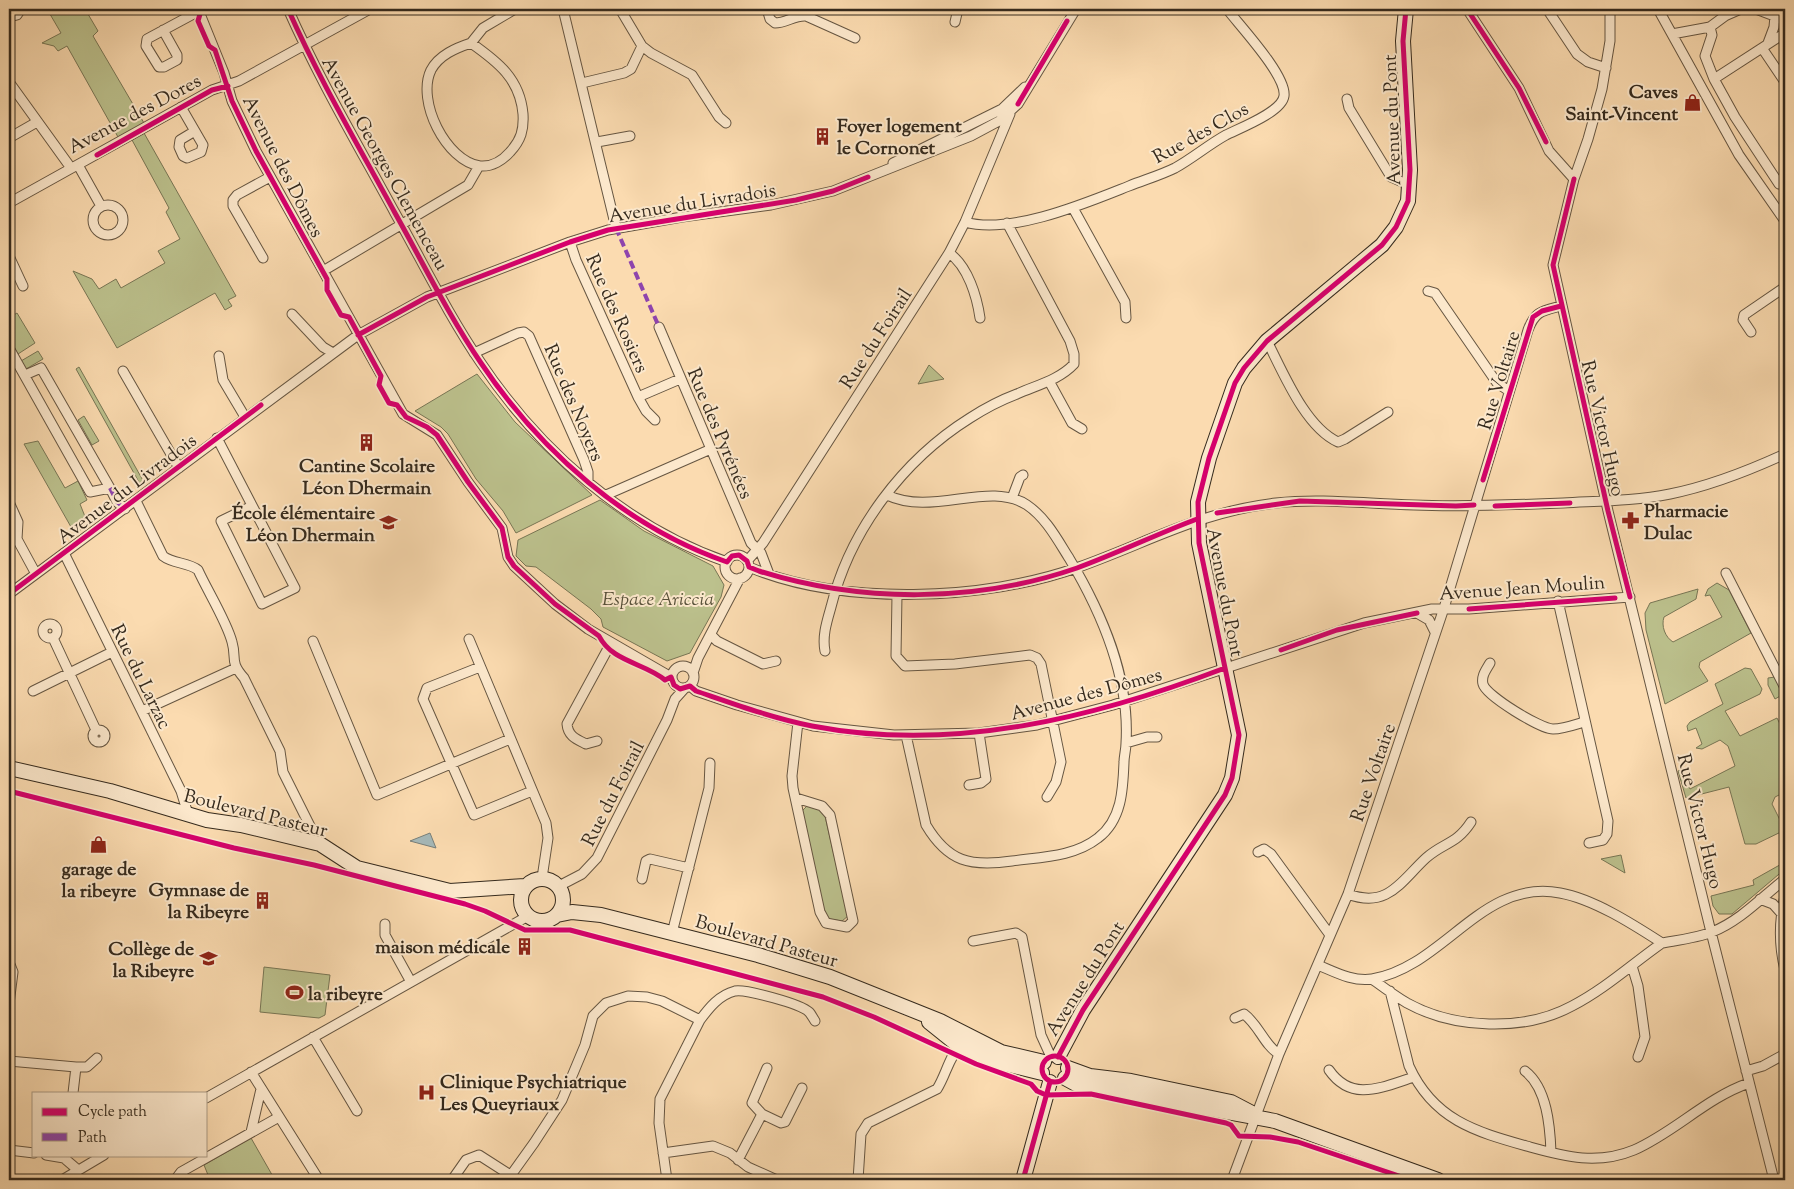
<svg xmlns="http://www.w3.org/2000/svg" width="1794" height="1189" font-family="'Sorts Mill Goudy',serif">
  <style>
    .green { fill: #bcc18d; stroke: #787655 }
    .water { fill: #a5b8b8; stroke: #787f7a }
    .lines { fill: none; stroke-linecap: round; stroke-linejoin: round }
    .street-casing { stroke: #665642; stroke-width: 11 }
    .secondary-casing { stroke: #352a1d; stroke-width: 16 }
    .street { stroke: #fce8cc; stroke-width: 9 }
    .secondary { stroke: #fce8cc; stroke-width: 14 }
    .quiet { stroke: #8e44ad; stroke-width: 4; stroke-dasharray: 8 4; stroke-linecap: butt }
    .cycleway-casing { stroke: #fce8cc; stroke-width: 8 }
    .cycleway { stroke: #d6006c; stroke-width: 5 }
    .labels { text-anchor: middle; stroke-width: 4; stroke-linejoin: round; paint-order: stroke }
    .poi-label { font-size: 19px; font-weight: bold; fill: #352a1d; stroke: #fce8cc; text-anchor: end }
    .street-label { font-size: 19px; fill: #352a1d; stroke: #fce8cc }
    .park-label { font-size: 19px; font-style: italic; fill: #575039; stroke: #fce8cc }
  </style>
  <rect width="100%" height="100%" fill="#fbdbb0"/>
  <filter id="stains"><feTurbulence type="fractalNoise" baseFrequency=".004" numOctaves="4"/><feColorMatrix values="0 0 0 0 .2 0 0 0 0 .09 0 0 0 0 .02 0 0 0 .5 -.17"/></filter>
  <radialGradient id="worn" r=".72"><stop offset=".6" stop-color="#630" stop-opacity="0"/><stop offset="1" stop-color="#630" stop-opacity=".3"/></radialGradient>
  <path class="green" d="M 47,9 L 85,9 L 98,31 L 93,36 L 144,123 L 118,137 L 67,46 L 58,51 L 54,46 L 42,43 L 61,33 Z
    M 144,133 L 236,296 L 228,300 L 232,306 L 225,310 L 215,293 L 117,348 L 73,271 L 92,279 L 99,289 L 116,279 L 121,288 L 165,263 L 158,251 L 180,239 L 166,212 L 169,208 L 132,140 Z
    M 17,313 L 35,343 L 18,354 L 9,339 L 9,318 Z
    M 38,351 L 43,359 L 26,369 L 21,361 Z
    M 929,365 L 944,379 L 918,384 Z
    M 79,367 L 145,484 L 140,484 L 76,369 Z
    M 477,374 L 515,422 L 592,495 L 516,533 L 503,511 L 476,479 L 448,434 L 441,427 L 415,411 Z
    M 84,416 L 99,441 L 92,445 L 78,420 Z
    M 38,441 L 65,488 L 78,481 L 87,500 L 80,504 L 88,524 L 75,534 L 24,444 Z
    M 600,500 L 644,531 L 713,566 L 724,585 L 721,597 L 690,653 L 667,661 L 603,627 L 601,619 L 591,609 L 536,567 L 526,566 L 516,556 L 518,540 Z
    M 1717,583 L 1729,590 L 1751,633 L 1700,662 L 1699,667 L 1708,681 L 1665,704 L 1646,630 L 1645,613 L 1650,603 L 1698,589 L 1696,599 L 1664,617 C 1661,626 1665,637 1673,642 L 1722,617 L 1710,595 L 1705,596 L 1708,589 Z
    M 1745,668 L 1751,669 L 1762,689 L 1760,694 L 1725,711 L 1740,736 L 1777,718 L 1785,734 L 1785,792 L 1775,797 L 1772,804 L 1785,830 L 1756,844 L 1745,844 L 1729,787 L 1686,798 L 1678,771 L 1681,770 L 1690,789 L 1735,766 L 1728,746 L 1720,740 L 1702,749 L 1696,748 L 1702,744 L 1696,728 L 1688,731 L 1687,726 L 1690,722 L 1723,704 L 1715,684 Z
    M 1775,677 L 1785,696 L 1785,702 L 1782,695 L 1775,699 L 1768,685 L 1768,678 Z
    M 807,806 L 820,810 L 825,816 L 848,916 L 842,921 L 829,919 L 824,911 L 802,811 Z
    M 1621,855 L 1625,873 L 1601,859 Z
    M 1785,862 L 1785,869 L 1732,914 L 1719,914 L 1713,906 L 1711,896 L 1754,885 L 1753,880 Z
    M 264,967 L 330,975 L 325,1015 L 319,1018 L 260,1012 Z
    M 251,1138 L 275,1180 L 210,1180 L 204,1165 Z"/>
  <path class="water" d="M 430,833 L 436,848 L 410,841 Z"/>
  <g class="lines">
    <defs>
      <path id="street" d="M 198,9 L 224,73 L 232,101 L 256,151 L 403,414 L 437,435 L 468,482 L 502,528 L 508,557 L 514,566 L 555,604 L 588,629 L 671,677
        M 288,9 C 319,79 358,145 395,213 C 423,263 449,316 481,363 C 540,451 626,527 727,562
        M 563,9 L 616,228
        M 620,9 L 642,46 L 651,53 L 692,75 L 719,117 L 726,123
        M 767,9 L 770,19 L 775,23 C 786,23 795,15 806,16 L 855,38
        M 1467,9 L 1519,88 L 1549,151 L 1574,179
        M 1547,9 L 1577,54 L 1588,62 L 1606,68
        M 1610,9 L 1610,41 L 1602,89 L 1588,139 L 1574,179 L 1553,265 L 1608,511 L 1711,932 L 1774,1180
        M 1658,9 L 1739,155 L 1785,221
        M 1756,9 L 1785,20
        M 9,17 L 17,15 L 21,9
        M 955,22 L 958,9
        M 1710,27 L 1712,35 L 1705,56 L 1714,79 L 1735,117 L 1779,184
        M 163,30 L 177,55 L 177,60 L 164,67 L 159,67 L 146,46 L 147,39 L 199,11
        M 1672,34 L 1710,27 L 1725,16 L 1741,9
        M 471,43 C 498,62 520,79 523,114 C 524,130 521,140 510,152 C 503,160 492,167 480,166 C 446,161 416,101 431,70 C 439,55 456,48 471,43 Z
        M 471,43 L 483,28 L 515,9
        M 1768,43 L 1774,27 L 1775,16
        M 1762,48 L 1785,82
        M 1714,79 L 1785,33
        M 9,82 L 71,168
        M 582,83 L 624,73 L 631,69 L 642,46
        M 1347,99 L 1349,108 L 1391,177 L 1409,185
        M 181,107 L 203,145 L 201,152 L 187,158 L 183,156 L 179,147 L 180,140 L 195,131
        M 1001,114 L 1002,109 L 1025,87
        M 9,138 L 37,122
        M 597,142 L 630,136
        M 893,163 L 1002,109
        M 78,165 L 101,206
        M 9,203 L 212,90 L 239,81 L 370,9
        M93 220a15 15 0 1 1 30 0a15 15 0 1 1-30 0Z
        M 1073,208 L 1125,302 L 1126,318
        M 965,222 C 1011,235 1086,203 1129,186 C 1144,180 1161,175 1175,168 C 1193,158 1208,145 1226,135 C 1240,128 1282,112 1284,96 C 1287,76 1240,26 1227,9
        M 570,242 L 576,260 L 638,397 L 680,379
        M 949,253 C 968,266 977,297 980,318
        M 9,256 L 23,286
        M 263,258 L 233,206 L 233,200 L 237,195 L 270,177
        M 323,271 L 468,185 L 479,166
        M 1428,291 L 1435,293 L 1497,383 L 1509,391
        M 292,314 L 323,347 L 333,353
        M 659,327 L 751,543 L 761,553 L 769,574
        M 1751,332 L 1743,320 L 1744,315 L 1785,287
        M 1267,341 C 1283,372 1305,427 1338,442 L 1345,439 L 1388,412
        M 9,348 L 90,492 L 110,488 L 41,368 L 25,375
        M 474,353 L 518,333 L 524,332 L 529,336 L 584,460 L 588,472 L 588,481
        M 219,356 L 223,380 L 245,417
        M 123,371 L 179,468
        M 1049,381 L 1072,423 L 1082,429
        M 638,397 L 646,411 L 655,420
        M 217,438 L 295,588 L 262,604 L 221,521 L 252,506
        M 110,488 L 117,502 L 125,509
        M 606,495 L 711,449
        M 887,495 C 933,517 989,480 1027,505 C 1046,518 1057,539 1069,558 C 1102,613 1130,677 1126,743 C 1126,750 1124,756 1124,762 C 1123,789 1122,820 1098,838 C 1074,857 1041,857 1012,861 C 970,867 948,862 926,825 L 906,735
        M 1012,498 L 1020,477 L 1023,475
        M 136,501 L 163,556 C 173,564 188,562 198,570 C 207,590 227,622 232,642 C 237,659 229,661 244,678 L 280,751 L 283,772 L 311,828
        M 9,502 L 18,522 L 17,539 L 36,574
        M 64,553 L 181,791 L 188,814
        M725 567a12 12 0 1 1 24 0a12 12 0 1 1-24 0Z
        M 747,561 L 763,543 L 949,253 L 965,222 L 1010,114
        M 749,567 C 842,606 985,601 1079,567 C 1149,542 1199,512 1276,503 C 1322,498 1368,504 1414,505 C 1464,507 1514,505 1563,503 C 1599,501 1635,501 1670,494 C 1710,486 1748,471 1785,454
        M 1726,573 L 1785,688
        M 9,594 L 358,335 L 427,297 L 570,242 L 608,230 L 682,217 L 771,205 L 833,191 L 971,136 L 999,121 L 1018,104 L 1076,9
        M 897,595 L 896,656 L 905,666 L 955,664 L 1030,655 L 1037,658 L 1041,664 L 1061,762 L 1056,782 L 1047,797
        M 1558,601 L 1608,821 L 1607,834 L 1603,840 L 1589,843
        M 1417,613 L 1429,620 L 1435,632
        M43 631a7 7 0 1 1 14 0a7 7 0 1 1-14 0Z
        M 711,635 L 717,641 L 763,664 L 776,661
        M 53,638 L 96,730
        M 469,639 L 546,823 L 548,838 L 542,878
        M 313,641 L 377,795 L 510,739
        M 825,651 C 822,636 827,621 831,607 C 850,530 903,460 970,418 C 984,409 1001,400 1017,394 C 1037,385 1059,380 1074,364 L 1074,354 L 1070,341 L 1007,223
        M 1490,663 C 1486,670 1481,676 1483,684 C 1486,696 1541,729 1553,729 C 1563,729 1574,725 1584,722
        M672 677a11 11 0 1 1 22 0a11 11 0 1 1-22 0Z
        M 480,667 L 427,688 L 423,699 L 474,815 L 532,791
        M 693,673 L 698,658 L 740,578
        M 690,686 L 696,691 L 737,705 L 813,726 L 894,735 L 979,733 L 1037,725 L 1113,705 L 1364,623 L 1432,609 L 1469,609 L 1630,597
        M 33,691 L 112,652
        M 142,711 L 236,668
        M93 736a6 6 0 1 1 12 0a6 6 0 1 1-12 0Z
        M 597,741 L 586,744 C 576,739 568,736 567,724 L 611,643
        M 1126,743 L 1147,737 L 1157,737
        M 969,785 L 981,783 L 986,779 L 979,733
        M 796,798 L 822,806 L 830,815 L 853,921 L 847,927 L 826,923 L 820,912 L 793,788 L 792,776 L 798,722
        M 1258,852 L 1264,849 L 1271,854 L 1330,935
        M 642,879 L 646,861 L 650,859 L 689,868
        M 559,886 L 582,874 L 597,858 L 667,720 L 675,699 L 684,689
        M 1348,894 C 1388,909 1401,881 1426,858 C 1444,842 1456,845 1471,822
        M 1785,896 C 1779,920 1779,946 1785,970
        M 1760,899 L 1773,904 L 1782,914
        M 385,924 L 385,935 L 411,982
        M 672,933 L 709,788 L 710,763
        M 973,941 L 1016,933 L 1022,937 L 1041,1035 L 1051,1057
        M 9,962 L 13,972 L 9,1004
        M 1318,965 C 1335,972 1353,982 1372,979 C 1444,967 1482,878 1560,893 C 1594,899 1634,925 1662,943 C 1679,940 1697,938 1712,932 C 1740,921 1762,897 1785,879
        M 1632,966 L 1638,986 L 1645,1037 L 1638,1057
        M 1372,979 C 1383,987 1395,996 1407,1003 C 1454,1029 1524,1032 1572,1006 C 1605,989 1632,964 1662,943
        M 1390,991 L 1409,1066 C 1434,1121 1477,1132 1530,1147 C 1566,1157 1598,1165 1634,1150 C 1675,1132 1706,1098 1749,1083
        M 1235,1018 L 1244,1014 C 1259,1025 1264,1045 1279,1054
        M 313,1037 L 357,1111
        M 9,1061 L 76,1067 L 73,1093
        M 76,1067 L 87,1067 L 97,1058
        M 1329,1070 C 1352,1103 1382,1087 1414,1077
        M 1525,1071 C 1547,1088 1550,1126 1551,1152
        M 1746,1071 L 1763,1066 L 1785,1054
        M 251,1072 L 319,1180
        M 206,1098 L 528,916
        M 762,1114 L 781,1123 L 785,1122 L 802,1088
        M 251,1132 L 261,1089
        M 9,1150 L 34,1153
        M 663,1153 L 713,1146 L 730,1153 L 748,1167 L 777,1180
        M 46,1155 L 64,1158 L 78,1170
        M 738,1160 L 762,1114 L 752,1103 L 767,1068
        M 511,1175 L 534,1143 L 562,1100 L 585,1045 L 593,1016 L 606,1003 L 628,996 L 647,997 L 662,1001 L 700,1020
        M 62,1180 L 104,1155
        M 175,1180 L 181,1172 L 279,1117
        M 452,1180 L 466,1160 L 479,1155 L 518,1180
        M 667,1180 L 659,1123 L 660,1099 L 700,1020 C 709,1008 719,995 735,991 C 746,989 801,1004 809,1012 C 811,1014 813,1018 815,1021
        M 858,1180 L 861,1134 L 868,1123 L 937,1089 C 946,1075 949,1056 962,1043
        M 1232,1180 L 1279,1054 L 1348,894 L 1444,608 L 1528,330 C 1535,311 1542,311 1561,306"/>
      <path id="secondary" d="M 9,768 L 110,791 L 207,820 L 241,825 L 320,844 L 357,868 L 450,891 L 525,886
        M521 900a21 21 0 1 1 42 0a21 21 0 1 1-42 0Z
        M 557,915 L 572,912 L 601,915 L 758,955 L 830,977 L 940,1021 L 1001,1052 L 1044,1062
        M 929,1022 L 959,1046 L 993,1061 L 1042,1073
        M 1058,1057 L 1083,1010 L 1225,795 L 1232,778 L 1239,735 L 1199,543 L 1198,502 L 1209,458 L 1235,383 L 1244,368 L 1267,341 L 1382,245 L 1396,227 L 1408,201 L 1410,170 L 1403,41 L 1406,9
        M 1068,1068 L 1090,1076 L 1131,1081 L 1231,1102 L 1252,1113
        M 1065,1078 L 1076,1084 L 1275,1121 L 1438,1180
        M 1023,1180 L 1050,1082"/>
    </defs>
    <use href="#street" class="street-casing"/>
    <use href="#secondary" class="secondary-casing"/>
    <use href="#street" class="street"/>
    <use href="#secondary" class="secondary"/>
    <path class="quiet" d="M 616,228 L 659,327
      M 110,488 L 117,502 L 125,509"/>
    <defs>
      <path id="cycleway" d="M 198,9 L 200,14 L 198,21 L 209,46 L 215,50 L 232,101 L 256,151 L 327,279 L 327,290 L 341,315 L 349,317 L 381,376 L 379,385 L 389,403 L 397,405 L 406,417 L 427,427 L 437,435 L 468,482 L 502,528 L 508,557 L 514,566 L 555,604 L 599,636 C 612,662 645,663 665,680 L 671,677 L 674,685 L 680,689 L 690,686 L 696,691 C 734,704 772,718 812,726 C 953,753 1094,718 1225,668
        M 288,9 C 319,79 358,145 395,213 C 423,263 449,316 481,363 C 540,451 626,527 727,562 L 732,556 L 739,555 L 747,561 L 749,567 L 759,571 C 860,603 976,603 1077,568 C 1118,553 1157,534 1197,519
        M 1467,9 L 1519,88 L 1546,142
        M 1018,104 L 1067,21
        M 97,155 L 212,90 L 228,86
        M 1574,179 L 1553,265 L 1608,511 L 1630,597
        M 358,335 L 427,297 L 570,242 L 608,230 L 796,200 L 833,191 L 868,177
        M 1483,480 L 1533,317 L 1542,311 L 1561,306
        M 1495,506 L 1570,503
        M 1217,513 L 1300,501 L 1456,506 L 1474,505
        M 9,594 L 261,405
        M 1469,609 L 1615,598
        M 1281,650 L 1337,630 L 1417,613
        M 9,791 L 234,848 L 314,865 L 465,904 L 485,911 L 525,930 L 570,930 L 823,997 L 874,1017 L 976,1064 L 1031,1084 L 1037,1091 L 1046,1095 L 1091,1094 L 1226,1123 L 1231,1125 L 1239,1136 L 1270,1137 L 1298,1142 L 1411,1180
        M1042 1069a13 13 0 1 1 26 0a13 13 0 1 1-26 0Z
        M 1058,1057 L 1083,1010 L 1225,795 L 1232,778 L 1239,735 L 1199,543 L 1198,502 L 1209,458 L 1235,383 L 1244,368 L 1267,341 L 1382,245 L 1396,227 L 1408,201 L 1410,170 L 1403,41 L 1406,9
        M 1023,1180 L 1050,1082"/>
    </defs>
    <use href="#cycleway" class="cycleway-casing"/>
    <use href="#cycleway" class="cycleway"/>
  </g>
  <defs>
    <symbol id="shop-bare" viewBox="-9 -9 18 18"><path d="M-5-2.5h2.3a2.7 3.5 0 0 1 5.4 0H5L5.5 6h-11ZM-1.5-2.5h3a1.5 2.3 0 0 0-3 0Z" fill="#8f2418" stroke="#fce8cc" stroke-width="2.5" paint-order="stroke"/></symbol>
    <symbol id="building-bare" viewBox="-9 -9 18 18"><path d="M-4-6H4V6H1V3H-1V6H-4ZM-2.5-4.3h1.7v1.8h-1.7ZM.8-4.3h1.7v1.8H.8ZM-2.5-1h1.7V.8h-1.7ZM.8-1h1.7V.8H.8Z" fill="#8f2418" stroke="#fce8cc" stroke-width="2.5" paint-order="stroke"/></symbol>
    <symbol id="pharmacy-bare" viewBox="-9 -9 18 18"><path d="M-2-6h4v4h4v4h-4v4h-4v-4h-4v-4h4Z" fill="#8f2418" stroke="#fce8cc" stroke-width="2.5" paint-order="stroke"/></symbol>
    <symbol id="school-bare" viewBox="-9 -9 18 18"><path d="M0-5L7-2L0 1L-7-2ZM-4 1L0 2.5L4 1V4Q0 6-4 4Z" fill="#8f2418" stroke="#fce8cc" stroke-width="2.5" paint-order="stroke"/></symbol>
    <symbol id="stadium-bare" viewBox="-9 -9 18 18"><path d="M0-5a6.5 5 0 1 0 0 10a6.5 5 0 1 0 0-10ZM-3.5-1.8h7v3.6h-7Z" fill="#8f2418" stroke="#fce8cc" stroke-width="2.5" paint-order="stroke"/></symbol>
    <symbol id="hospital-bare" viewBox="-9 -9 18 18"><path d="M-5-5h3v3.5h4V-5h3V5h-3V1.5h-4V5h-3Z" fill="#8f2418" stroke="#fce8cc" stroke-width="2.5" paint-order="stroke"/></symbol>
  </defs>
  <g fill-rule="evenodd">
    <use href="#shop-bare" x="1680" y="90" width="25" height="25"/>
    <use href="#building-bare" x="810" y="124" width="25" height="25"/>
    <use href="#building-bare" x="354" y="430" width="25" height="25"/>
    <use href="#pharmacy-bare" x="1618" y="508" width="25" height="25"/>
    <use href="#school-bare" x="376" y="510" width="25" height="25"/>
    <use href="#shop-bare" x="86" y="832" width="25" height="25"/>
    <use href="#building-bare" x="250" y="888" width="25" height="25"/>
    <use href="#building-bare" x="512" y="934" width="25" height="25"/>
    <use href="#school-bare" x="196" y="946" width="25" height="25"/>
    <use href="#stadium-bare" x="282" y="980" width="25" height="25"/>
    <use href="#hospital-bare" x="414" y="1080" width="25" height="25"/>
  </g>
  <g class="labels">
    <g class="poi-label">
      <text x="1678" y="98">Caves<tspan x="1678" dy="22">Saint-Vincent</tspan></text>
      <text x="837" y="132" text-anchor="start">Foyer logement<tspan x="837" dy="22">le Cornonet</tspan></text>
      <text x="367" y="472" text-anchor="middle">Cantine Scolaire<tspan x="367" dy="22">Léon Dhermain</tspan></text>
      <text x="1644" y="517" text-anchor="start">Pharmacie<tspan x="1644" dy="22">Dulac</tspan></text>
      <text x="375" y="519">École élémentaire<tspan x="375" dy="22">Léon Dhermain</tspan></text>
      <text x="99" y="875" text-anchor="middle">garage de<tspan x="99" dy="22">la ribeyre</tspan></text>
      <text x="249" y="896">Gymnase de<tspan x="249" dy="22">la Ribeyre</tspan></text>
      <text x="510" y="953">maison médicale</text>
      <text x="194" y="955">Collège de<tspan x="194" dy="22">la Ribeyre</tspan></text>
      <text x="308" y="1000" text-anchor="start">la ribeyre</text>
      <text x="440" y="1088" text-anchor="start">Clinique Psychiatrique<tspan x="440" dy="22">Les Queyriaux</tspan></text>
    </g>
    <g class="street-label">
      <text transform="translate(134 113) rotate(-28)" y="7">Avenue des Dores</text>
      <text transform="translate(1391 120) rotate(-92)" y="7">Avenue du Pont</text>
      <text transform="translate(1200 132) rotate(-29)" y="7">Rue des Clos</text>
      <text transform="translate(386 163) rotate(61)" y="7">Avenue Georges Clemenceau</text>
      <text transform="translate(284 166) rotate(63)" y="7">Avenue des Dômes</text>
      <text transform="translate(692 202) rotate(-9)" y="7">Avenue du Livradois</text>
      <text transform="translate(618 313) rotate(66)" y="7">Rue des Rosiers</text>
      <text transform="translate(875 338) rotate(-57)" y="7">Rue du Foirail</text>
      <text transform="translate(1498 380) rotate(-73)" y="7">Rue Voltaire</text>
      <text transform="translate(575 402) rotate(67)" y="7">Rue des Noyers</text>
      <text transform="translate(1604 428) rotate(77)" y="7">Rue Victor Hugo</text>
      <text transform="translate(721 433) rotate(67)" y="7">Rue des Pyrénées</text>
      <text transform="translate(126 488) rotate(-37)" y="7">Avenue du Livradois</text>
      <text transform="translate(1522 587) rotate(-4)" y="7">Avenue Jean Moulin</text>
      <text transform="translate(1226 592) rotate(79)" y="7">Avenue du Pont</text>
      <text transform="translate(142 676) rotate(64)" y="7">Rue du Larzac</text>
      <text transform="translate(1086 693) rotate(-15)" y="7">Avenue des Dômes</text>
      <text transform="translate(1372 772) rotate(-71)" y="7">Rue Voltaire</text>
      <text transform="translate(612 793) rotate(-63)" y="7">Rue du Foirail</text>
      <text transform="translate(256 812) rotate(14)" y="7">Boulevard Pasteur</text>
      <text transform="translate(1701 821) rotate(76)" y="7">Rue Victor Hugo</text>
      <text transform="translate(767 940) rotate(16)" y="7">Boulevard Pasteur</text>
      <text transform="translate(1084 978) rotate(-58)" y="7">Avenue du Pont</text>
    </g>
    <g class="park-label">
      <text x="658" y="605">Espace Ariccia</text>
    </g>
  </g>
  <rect width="1794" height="1189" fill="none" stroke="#fbdbb0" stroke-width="30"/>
  <rect x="10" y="10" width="1774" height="1169" fill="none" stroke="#352a1d" stroke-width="2.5"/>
  <rect x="15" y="15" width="1764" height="1159" fill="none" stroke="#352a1d"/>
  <rect x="32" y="1092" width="175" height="65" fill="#fce8cc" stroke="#ac9c86"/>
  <rect x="42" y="1108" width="25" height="8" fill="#d6006c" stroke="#ac9c86"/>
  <text x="78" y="1116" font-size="15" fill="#352a1d">Cycle path</text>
  <rect x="42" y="1133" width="25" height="8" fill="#8e44ad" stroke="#ac9c86"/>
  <text x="78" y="1142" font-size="15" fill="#352a1d">Path</text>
  <rect width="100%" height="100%" filter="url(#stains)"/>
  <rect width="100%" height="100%" fill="url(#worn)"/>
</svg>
